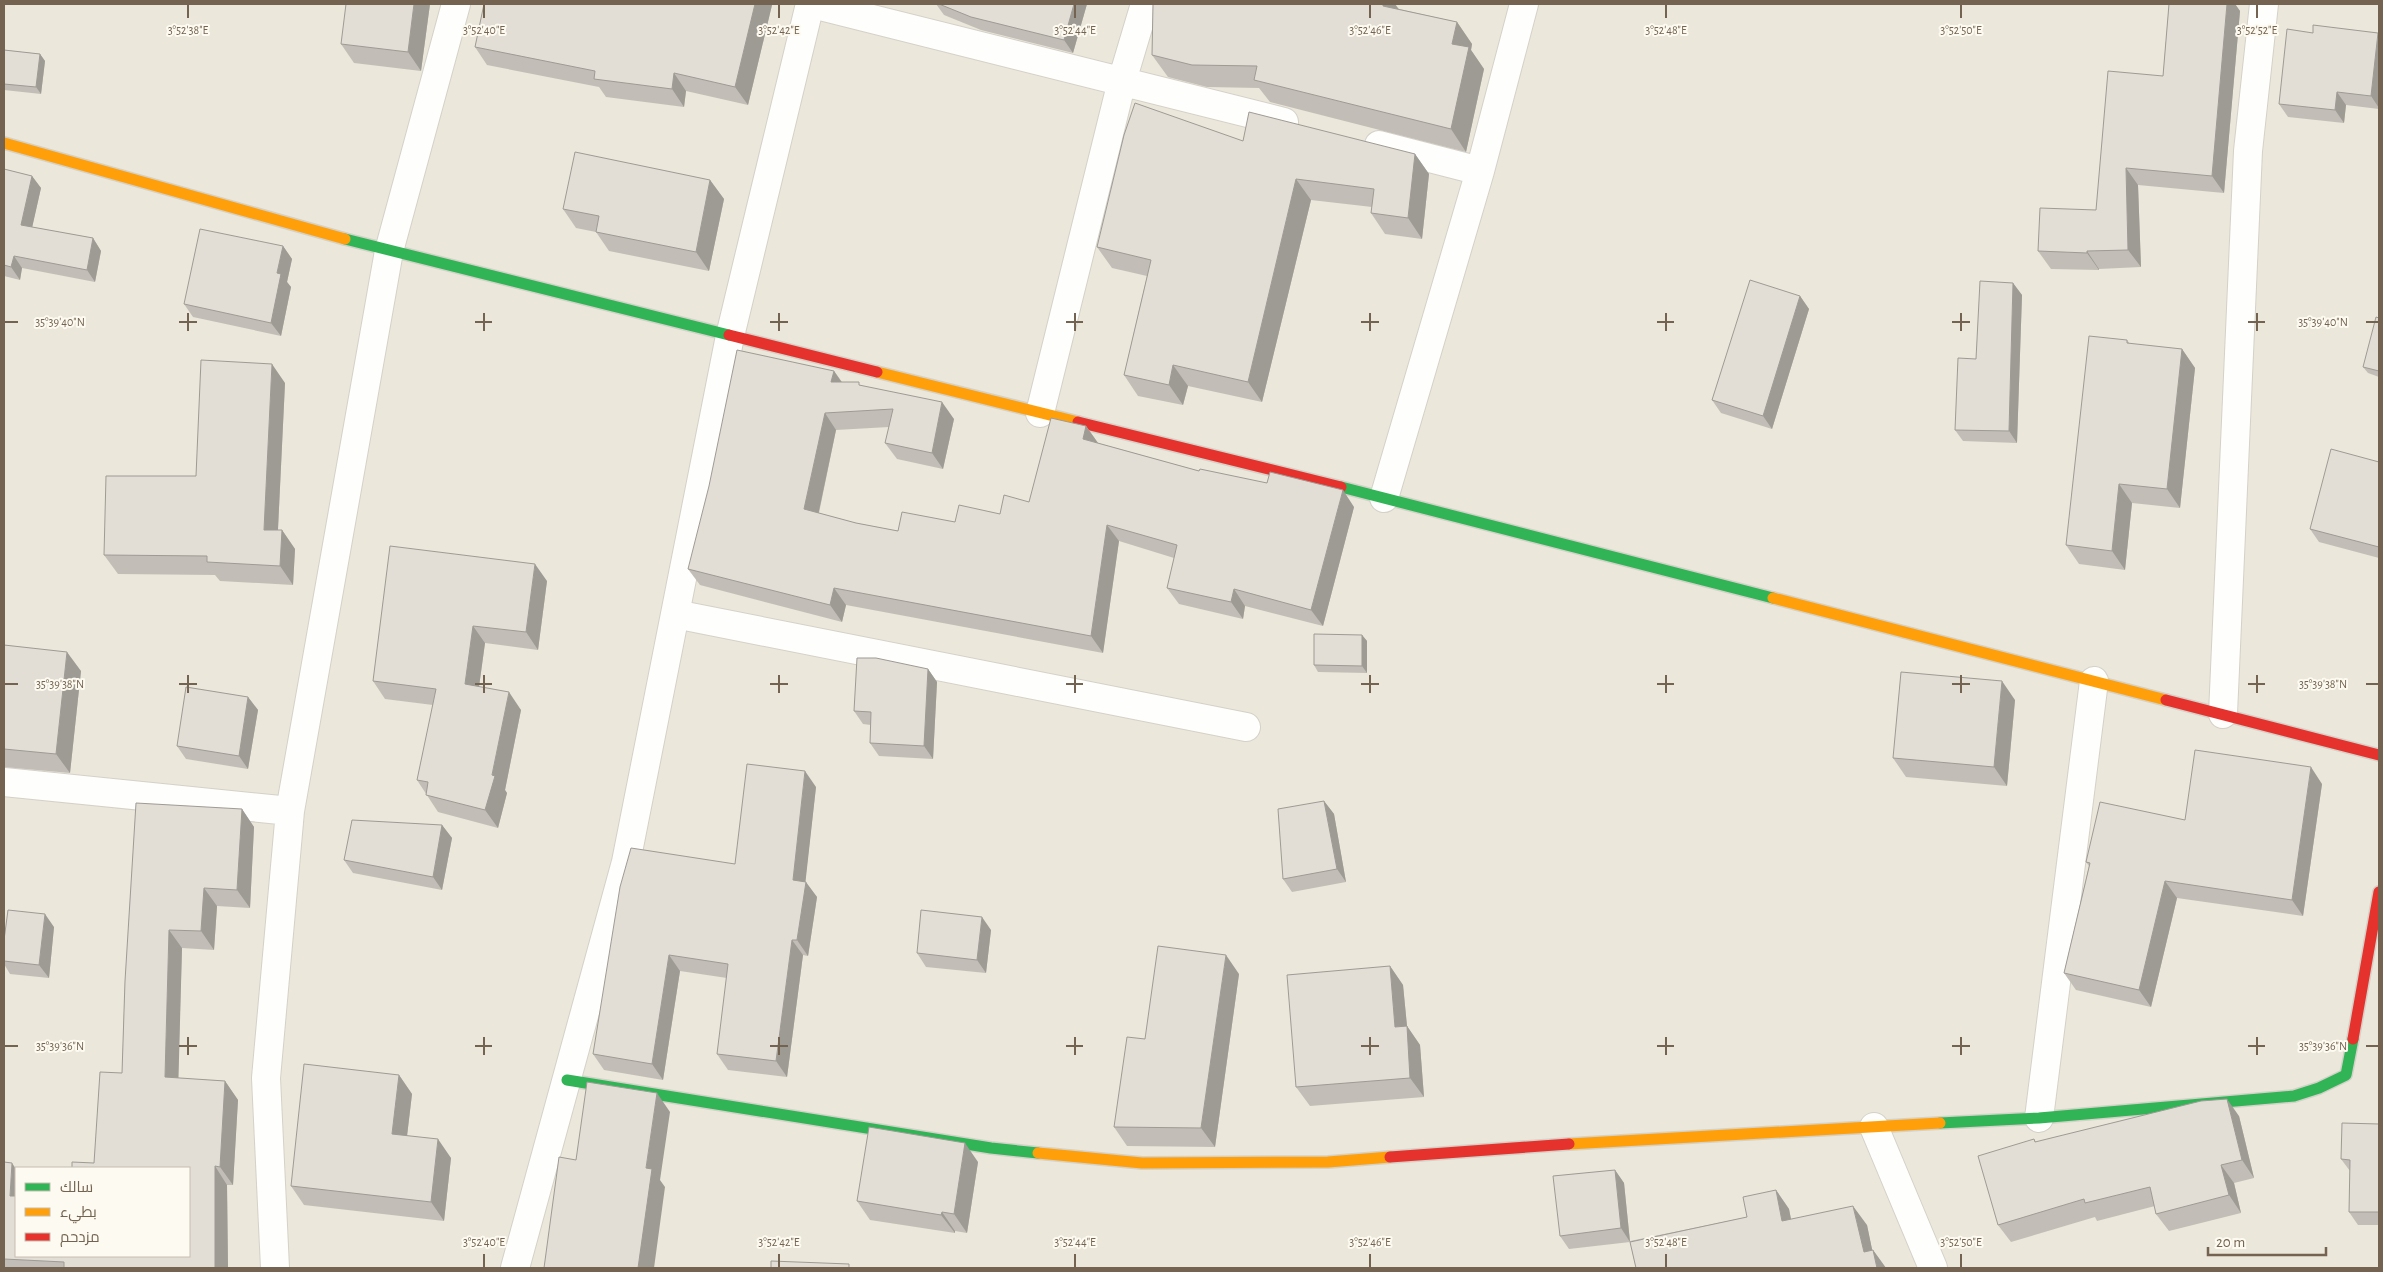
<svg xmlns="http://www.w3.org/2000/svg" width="2383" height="1272" font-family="'Alegreya Sans',Cairo,sans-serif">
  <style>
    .residential { fill: #ebe7da; fill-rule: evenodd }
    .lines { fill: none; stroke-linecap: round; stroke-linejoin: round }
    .street-casing { stroke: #d4d1c9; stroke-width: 30 }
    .fast-casing { stroke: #d4d1c9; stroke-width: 14 }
    .slow-casing { stroke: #d4d1c9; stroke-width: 14 }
    .jam-casing { stroke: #d4d1c9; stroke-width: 14 }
    .street { stroke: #fefefc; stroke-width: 28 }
    .fast { stroke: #30b455; stroke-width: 11 }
    .slow { stroke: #ff9f0a; stroke-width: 11 }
    .jam { stroke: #e5322d; stroke-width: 11 }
    .wall { fill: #c2beb7 }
    .shaded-wall { fill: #9e9b95 }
    .building { fill: #e2ddd5; stroke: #9e9b95 }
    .ticks { fill: none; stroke: #736350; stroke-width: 2 }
    .ticks-label { font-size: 12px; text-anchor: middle; fill: #736350; stroke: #fdfbf1; stroke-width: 4; stroke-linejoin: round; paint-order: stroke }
  </style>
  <rect width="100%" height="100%" fill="#f6f5ee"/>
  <path class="residential" d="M 4,4 L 2379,4 L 2379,1268 L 4,1268 ZM 16,1168 L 189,1168 L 189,1256 L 16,1256 Z"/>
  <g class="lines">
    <defs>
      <path id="street" d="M 812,4 L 1284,122
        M 1379,145 L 1480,171
        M 1040,413 L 1122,81 L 1145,4
        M 1384,498 L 1480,171 L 1524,4
        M 675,614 L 1246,727
        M 2223,714 L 2248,151 L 2264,4
        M 4,782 L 290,811
        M 2039,1118 L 2094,681
        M 1874,1127 L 1933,1268
        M 275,1268 L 266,1078 L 290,811 L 389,251 L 456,4
        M 515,1268 L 626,862 L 730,336 L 810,4"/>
      <path id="fast" d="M 345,239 L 729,335
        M 1341,487 L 1773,598
        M 567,1080 L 991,1148 L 1038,1153
        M 1940,1123 L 2039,1118 L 2294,1096 L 2319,1088 L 2346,1075 L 2353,1039"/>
      <path id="slow" d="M 4,143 L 345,239
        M 877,372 L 1078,422
        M 1773,598 L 2166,700
        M 1569,1144 L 1940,1123
        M 1038,1153 L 1142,1163 L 1328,1162 L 1390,1157"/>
      <path id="jam" d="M 729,335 L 877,372
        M 1078,422 L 1341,487
        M 2166,700 L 2379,755
        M 2353,1039 L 2379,892
        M 1390,1157 L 1569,1144"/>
    </defs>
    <use href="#street" class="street-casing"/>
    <use href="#fast" class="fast-casing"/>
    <use href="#slow" class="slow-casing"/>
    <use href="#jam" class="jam-casing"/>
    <use href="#street" class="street"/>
    <use href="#fast" class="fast"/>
    <use href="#slow" class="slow"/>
    <use href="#jam" class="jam"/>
  </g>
  <path class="wall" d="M 430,4 L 421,71 L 354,63 L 341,44 Z
    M 484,4 L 771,4 L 772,5 L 748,105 L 686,91 L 684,107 L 606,97 L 599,87 L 487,65 L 475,47 Z
    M 936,4 L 1087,4 L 1073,53 L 981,30 L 944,15 Z
    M 1153,4 L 1395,4 L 1399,9 L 1457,22 L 1472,44 L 1471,50 L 1484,69 L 1466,152 L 1270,102 L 1259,88 L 1207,87 L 1168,77 L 1152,55 Z
    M 2169,4 L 2235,4 L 2240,11 L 2224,193 L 2138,185 L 2141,267 L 2099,269 L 2099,270 L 2051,269 L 2038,251 L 2096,210 L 2163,76 Z
    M 2313,33 L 2379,34 L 2379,109 L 2346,105 L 2344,123 L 2288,117 L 2279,104 Z
    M 4,50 L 40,54 L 45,61 L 41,94 L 4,90 Z
    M 1243,141 L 1415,154 L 1429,174 L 1422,239 L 1385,234 L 1371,213 L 1372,207 L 1311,200 L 1262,402 L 1188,386 L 1183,405 L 1138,396 L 1124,375 L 1147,276 L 1112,268 L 1097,247 Z
    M 4,169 L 32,176 L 41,188 L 32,227 L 93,238 L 101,251 L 95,282 L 22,268 L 20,280 L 4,276 Z
    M 710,180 L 724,199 L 709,271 L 609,251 L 596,232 L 576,228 L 563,209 Z
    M 283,246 L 292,259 L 287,282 L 291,287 L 281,336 L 193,317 L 184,304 Z
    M 2013,283 L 2022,295 L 2017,443 L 1963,441 L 1955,430 L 1976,359 Z
    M 1800,296 L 1809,309 L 1772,429 L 1721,413 L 1712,400 Z
    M 2379,318 L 2379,377 L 2368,373 L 2363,367 Z
    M 2127,340 L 2130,344 L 2182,349 L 2195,368 L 2180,508 L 2132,503 L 2125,570 L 2079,564 L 2066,545 Z
    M 834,371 L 842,382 L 862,386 L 954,419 L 943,469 L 897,459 L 885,443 L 889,427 L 836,430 L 819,513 L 856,523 L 898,531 L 955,522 L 1000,514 L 1029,502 L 1086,426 L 1098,443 L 1199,471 L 1354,507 L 1323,626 L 1245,606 L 1243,619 L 1179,604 L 1167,588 L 1174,558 L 1119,541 L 1103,653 L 846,605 L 842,622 L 700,585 L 688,569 Z
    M 285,383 L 278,530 L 282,530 L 295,549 L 293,585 L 220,581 L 215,575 L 118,574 L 104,555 L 196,476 Z
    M 2379,462 L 2379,558 L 2319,542 L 2310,529 Z
    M 547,581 L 538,650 L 485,643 L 479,687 L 521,710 L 505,790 L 507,793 L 498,828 L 438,812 L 417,780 L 433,705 L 385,699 L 373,681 Z
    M 1362,635 L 1367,641 L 1367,673 L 1318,672 L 1314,665 Z
    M 4,645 L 81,671 L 70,773 L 4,767 Z
    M 928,669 L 937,682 L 933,759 L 879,756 L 870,743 L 871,725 L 863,724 L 854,711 Z
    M 248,697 L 258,710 L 248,769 L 186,759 L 177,746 Z
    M 2015,700 L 2007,786 L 1906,777 L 1893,758 Z
    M 2322,784 L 2303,916 L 2177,898 L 2151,1007 L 2076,990 L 2064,973 L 2089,866 L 2086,862 L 2185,820 Z
    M 816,787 L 805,882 L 817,897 L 808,956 L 803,955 L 787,1077 L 728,1070 L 717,1054 L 727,978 L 680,971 L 663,1080 L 604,1070 L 593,1054 L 735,864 Z
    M 1324,801 L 1334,814 L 1346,882 L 1292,892 L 1283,879 Z
    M 242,809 L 254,827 L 250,908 L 217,906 L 214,950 L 182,948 L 178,1078 L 225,1081 L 238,1100 L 233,1185 L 227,1185 L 228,1268 L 4,1268 L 4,1162 L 16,1256 L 189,1256 L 94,1163 L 122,1073 L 125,981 Z
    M 442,825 L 452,838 L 442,890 L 353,873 L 344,860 Z
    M 54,927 L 49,978 L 10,974 L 4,964 L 4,940 Z
    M 991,930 L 986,973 L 926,967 L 917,953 Z
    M 1390,966 L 1403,985 L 1407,1026 L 1420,1045 L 1424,1097 L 1310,1106 L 1296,1087 Z
    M 1239,974 L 1215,1147 L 1127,1146 L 1114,1127 L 1145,1039 Z
    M 399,1075 L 412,1094 L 407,1136 L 451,1158 L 444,1221 L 304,1205 L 291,1186 Z
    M 2239,1116 L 2254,1178 L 2234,1183 L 2241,1213 L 2169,1231 L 2156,1214 L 2155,1206 L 2097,1221 L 2095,1217 L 2011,1242 L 1998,1225 L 2034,1139 L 2036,1142 Z
    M 2379,1124 L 2379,1225 L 2358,1225 L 2349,1212 L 2350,1171 L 2341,1159 Z
    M 978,1162 L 967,1233 L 955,1231 L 955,1233 L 870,1220 L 857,1201 Z
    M 1615,1170 L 1624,1183 L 1630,1241 L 1747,1217 L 1776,1190 L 1789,1209 L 1791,1219 L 1867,1225 L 1872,1250 L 1873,1250 L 1886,1268 L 1636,1268 L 1630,1242 L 1569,1249 L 1560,1236 Z"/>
  <path class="shaded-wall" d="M 414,4 L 430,4 L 421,71 L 408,52 Z
    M 755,4 L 771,4 L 772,5 L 748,105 L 735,87 Z
    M 1074,4 L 1087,4 L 1073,53 L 1064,40 Z
    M 1383,4 L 1395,4 L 1401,13 L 1383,6 Z
    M 2227,4 L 2235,4 L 2240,11 L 2224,193 L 2212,176 Z
    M 1457,22 L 1472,44 L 1471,50 L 1484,69 L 1466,152 L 1451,129 L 1452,44 Z
    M 2378,33 L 2379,34 L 2379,108 L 2371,96 Z
    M 40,54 L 45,61 L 41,94 L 36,87 Z
    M 674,73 L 686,91 L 684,107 L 672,89 Z
    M 2337,92 L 2346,105 L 2344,123 L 2335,110 Z
    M 1415,154 L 1429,174 L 1422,239 L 1408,218 Z
    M 2126,168 L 2138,185 L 2141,267 L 2128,250 Z
    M 32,176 L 41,188 L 30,237 L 21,225 Z
    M 1296,179 L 1311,200 L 1262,402 L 1248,382 Z
    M 710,180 L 724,199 L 709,271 L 696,252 Z
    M 93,238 L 101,251 L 95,282 L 87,270 Z
    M 283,246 L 292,259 L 287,282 L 291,287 L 281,336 L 271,323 L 277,273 Z
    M 2087,251 L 2099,269 L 2099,270 L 2087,253 Z
    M 14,256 L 22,268 L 20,280 L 11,267 Z
    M 2013,283 L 2022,295 L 2017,443 L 2009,431 Z
    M 1800,296 L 1809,309 L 1772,429 L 1763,416 Z
    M 2182,349 L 2195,368 L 2180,508 L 2167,489 Z
    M 272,364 L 285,383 L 277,549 L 264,530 Z
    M 1173,365 L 1188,386 L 1183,405 L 1169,385 Z
    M 834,371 L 845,387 L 831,382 Z
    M 942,402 L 954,419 L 943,469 L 932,453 Z
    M 825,413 L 836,430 L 816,525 L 804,509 Z
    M 1086,426 L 1098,443 L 1083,439 Z
    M 2119,484 L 2132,503 L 2125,570 L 2112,551 Z
    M 1343,490 L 1354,507 L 1323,626 L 1311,610 Z
    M 1107,525 L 1119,541 L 1103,653 L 1091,636 Z
    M 282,530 L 295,549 L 293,585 L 280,566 Z
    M 535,564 L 547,581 L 538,650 L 526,632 Z
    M 834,588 L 846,605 L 842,622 L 830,605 Z
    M 1234,589 L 1245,606 L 1243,619 L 1231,602 Z
    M 473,626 L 485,643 L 477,701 L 465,684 Z
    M 1362,635 L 1367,641 L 1367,673 L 1362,666 Z
    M 67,652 L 81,671 L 70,773 L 56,754 Z
    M 928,669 L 937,682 L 933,759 L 924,746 Z
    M 2002,681 L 2015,700 L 2007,786 L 1994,767 Z
    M 509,692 L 521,710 L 505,790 L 507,793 L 498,828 L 485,810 Z
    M 248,697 L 258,710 L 248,769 L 239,756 Z
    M 2311,767 L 2322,784 L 2303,916 L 2292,900 Z
    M 805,771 L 816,787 L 804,895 L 793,880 Z
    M 1324,801 L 1334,814 L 1346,882 L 1337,869 Z
    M 242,809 L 254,827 L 250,908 L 237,890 Z
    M 442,825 L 452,838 L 442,890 L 433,877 Z
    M 2165,881 L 2177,898 L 2151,1007 L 2139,990 Z
    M 806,882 L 817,897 L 808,956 L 797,940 Z
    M 204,888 L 217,906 L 214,950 L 201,931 Z
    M 45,914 L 54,927 L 49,978 L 39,965 Z
    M 982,917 L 991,930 L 986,973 L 977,960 Z
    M 169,930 L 182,948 L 178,1095 L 165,1077 Z
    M 792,940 L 803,955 L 787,1077 L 776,1061 Z
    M 669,955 L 680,971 L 663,1080 L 652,1064 Z
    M 1226,955 L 1239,974 L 1215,1147 L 1201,1128 Z
    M 1390,966 L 1403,985 L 1407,1026 L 1420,1045 L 1424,1097 L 1410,1078 L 1395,1027 Z
    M 399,1075 L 412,1094 L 405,1153 L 392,1134 Z
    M 225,1081 L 238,1100 L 233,1185 L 220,1167 Z
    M 657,1093 L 670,1112 L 660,1180 L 665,1187 L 654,1268 L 638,1268 L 646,1168 Z
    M 2227,1099 L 2239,1116 L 2254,1178 L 2242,1160 Z
    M 438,1139 L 451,1158 L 444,1221 L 431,1202 Z
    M 965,1143 L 978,1162 L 967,1233 L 954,1214 Z
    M 12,1163 L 16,1169 L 16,1204 L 10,1196 Z
    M 2221,1165 L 2234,1183 L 2241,1213 L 2229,1195 Z
    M 215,1166 L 227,1185 L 228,1268 L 215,1268 Z
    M 1615,1170 L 1624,1183 L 1630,1242 L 1621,1228 Z
    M 1776,1190 L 1789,1209 L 1795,1240 L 1782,1221 Z
    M 1853,1206 L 1867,1225 L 1876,1268 L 1864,1252 Z
    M 942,1212 L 955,1231 L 955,1233 L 941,1215 Z
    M 1873,1250 L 1886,1268 L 1877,1268 Z"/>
  <path class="building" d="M 346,4 L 414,4 L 408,52 L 341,44 Z
    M 484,4 L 755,4 L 735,87 L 674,73 L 672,89 L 594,79 L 595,71 L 475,47 Z
    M 939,4 L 1074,4 L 1064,40 L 971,17 Z
    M 1153,4 L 1383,4 L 1383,6 L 1457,22 L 1452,44 L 1469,47 L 1451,129 L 1254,80 L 1257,66 L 1192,65 L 1152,55 Z
    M 2169,4 L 2227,4 L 2212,176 L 2126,168 L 2128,250 L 2087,251 L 2087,253 L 2038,251 L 2040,208 L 2096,210 L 2108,71 L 2163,76 Z
    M 2313,25 L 2378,33 L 2371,96 L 2337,92 L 2335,110 L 2279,104 L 2287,29 L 2313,33 Z
    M 4,50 L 40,54 L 36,87 L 4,84 Z
    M 1135,103 L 1243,141 L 1249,112 L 1415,154 L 1408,218 L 1371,213 L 1374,189 L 1296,179 L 1248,382 L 1173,365 L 1169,385 L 1124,375 L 1151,260 L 1097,247 L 1124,135 Z
    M 575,152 L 710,180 L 696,252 L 596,232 L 599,216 L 563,209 Z
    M 4,169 L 32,176 L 21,225 L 93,238 L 87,270 L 14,256 L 11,267 L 4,265 Z
    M 200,229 L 283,246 L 277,273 L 281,274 L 271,323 L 184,304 Z
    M 1750,280 L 1800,296 L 1763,416 L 1712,400 Z
    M 1980,281 L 2013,283 L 2009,431 L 1955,430 L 1958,358 L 1976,359 Z
    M 2376,317 L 2379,318 L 2379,371 L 2363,367 Z
    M 2089,336 L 2127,340 L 2127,343 L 2182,349 L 2167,489 L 2119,484 L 2112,551 L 2066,545 Z
    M 737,350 L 834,371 L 831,382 L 859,382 L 859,385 L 942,402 L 932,453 L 885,443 L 893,409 L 825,413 L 804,509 L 856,523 L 898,531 L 902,512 L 955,522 L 959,505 L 1000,514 L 1004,495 L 1029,502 L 1051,418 L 1086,426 L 1083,439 L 1199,471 L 1200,469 L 1267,483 L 1270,472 L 1343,490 L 1311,610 L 1234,589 L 1231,602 L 1167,588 L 1177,545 L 1107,525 L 1091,636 L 834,588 L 830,605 L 688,569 L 709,486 Z
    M 201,360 L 272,364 L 264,530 L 282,530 L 280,566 L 207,562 L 207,556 L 104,555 L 106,476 L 196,476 Z
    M 2331,449 L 2379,462 L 2379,547 L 2310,529 Z
    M 390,546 L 535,564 L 526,632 L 473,626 L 465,684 L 509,692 L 492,775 L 495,776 L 485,810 L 426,795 L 428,782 L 417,780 L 436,689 L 373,681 Z
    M 1314,634 L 1362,635 L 1362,666 L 1314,665 Z
    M 4,645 L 67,652 L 56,754 L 4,749 Z
    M 857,658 L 876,658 L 928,669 L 924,746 L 870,743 L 871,712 L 854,711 Z
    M 1901,672 L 2002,681 L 1994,767 L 1893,758 Z
    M 186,687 L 248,697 L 239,756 L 177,746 Z
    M 2195,750 L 2311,767 L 2292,900 L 2165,881 L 2139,990 L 2064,973 L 2090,863 L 2086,862 L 2100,802 L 2185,820 Z
    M 747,764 L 805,771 L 793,880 L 806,882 L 797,940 L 792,940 L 776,1061 L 717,1054 L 728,964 L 669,955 L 652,1064 L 593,1054 L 620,887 L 631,848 L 735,864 Z
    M 1324,801 L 1337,869 L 1283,879 L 1278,809 Z
    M 136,803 L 242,809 L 237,890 L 204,888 L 201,931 L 169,930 L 165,1077 L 225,1081 L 220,1167 L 215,1166 L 215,1268 L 64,1268 L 64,1262 L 4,1259 L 4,1162 L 12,1163 L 10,1196 L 16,1196 L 16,1256 L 189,1256 L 189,1168 L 72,1168 L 72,1162 L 94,1163 L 100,1072 L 122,1073 L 125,981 Z
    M 352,820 L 442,825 L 433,877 L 344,860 Z
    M 8,910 L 45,914 L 39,965 L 4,961 L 4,940 Z
    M 921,910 L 982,917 L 977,960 L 917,953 Z
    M 1158,946 L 1226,955 L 1201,1128 L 1114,1127 L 1127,1037 L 1145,1039 Z
    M 1390,966 L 1395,1027 L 1407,1026 L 1410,1078 L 1296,1087 L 1287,975 Z
    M 304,1064 L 399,1075 L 392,1134 L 438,1139 L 431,1202 L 291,1186 Z
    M 587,1082 L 657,1093 L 646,1168 L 652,1169 L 638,1268 L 544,1268 L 559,1157 L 576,1160 Z
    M 2227,1099 L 2242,1160 L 2221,1165 L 2229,1195 L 2156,1214 L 2150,1187 L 2085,1203 L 2084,1199 L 1998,1225 L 1978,1156 L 2034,1139 L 2035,1142 L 2201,1101 Z
    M 2342,1123 L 2379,1124 L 2379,1212 L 2349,1212 L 2350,1160 L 2341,1159 Z
    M 869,1127 L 965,1143 L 954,1214 L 942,1212 L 941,1215 L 857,1201 Z
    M 1615,1170 L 1621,1228 L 1560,1236 L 1553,1176 Z
    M 1776,1190 L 1782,1221 L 1853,1206 L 1864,1252 L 1873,1250 L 1877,1268 L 1636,1268 L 1630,1242 L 1747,1217 L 1743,1197 Z
    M 771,1261 L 849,1264 L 849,1268 L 771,1268 Z"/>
  <path class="ticks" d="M 188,5 L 188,18M 484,5 L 484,18M 779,5 L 779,18M 1075,5 L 1075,18M 1370,5 L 1370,18M 1666,5 L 1666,18M 1961,5 L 1961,18M 2257,5 L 2257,18M 188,313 L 188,331M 484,313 L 484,331M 779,313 L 779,331M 1075,313 L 1075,331M 1370,313 L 1370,331M 1666,313 L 1666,331M 1961,313 L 1961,331M 2257,313 L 2257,331M 5,322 L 18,322M 179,322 L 197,322M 475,322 L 492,322M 770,322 L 788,322M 1066,322 L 1083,322M 1361,322 L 1379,322M 1657,322 L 1674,322M 1952,322 L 1970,322M 2248,322 L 2265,322M 2366,322 L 2378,322M 188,675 L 188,693M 484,675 L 484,693M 779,675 L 779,693M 1075,675 L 1075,693M 1370,675 L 1370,693M 1666,675 L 1666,693M 1961,675 L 1961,693M 2257,675 L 2257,693M 5,684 L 18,684M 179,684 L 197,684M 475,684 L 492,684M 770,684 L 788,684M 1066,684 L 1083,684M 1361,684 L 1379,684M 1657,684 L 1674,684M 1952,684 L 1970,684M 2248,684 L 2265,684M 2366,684 L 2378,684M 188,1037 L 188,1055M 484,1037 L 484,1055M 779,1037 L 779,1055M 1075,1037 L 1075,1055M 1370,1037 L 1370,1055M 1666,1037 L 1666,1055M 1961,1037 L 1961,1055M 2257,1037 L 2257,1055M 5,1046 L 18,1046M 179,1046 L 197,1046M 475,1046 L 492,1046M 770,1046 L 788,1046M 1066,1046 L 1083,1046M 1361,1046 L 1379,1046M 1657,1046 L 1674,1046M 1952,1046 L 1970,1046M 2248,1046 L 2265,1046M 2366,1046 L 2378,1046M 484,1254 L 484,1267M 779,1254 L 779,1267M 1075,1254 L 1075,1267M 1370,1254 L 1370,1267M 1666,1254 L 1666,1267M 1961,1254 L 1961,1267"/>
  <g class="ticks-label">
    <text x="188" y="34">3°52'38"E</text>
    <text x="484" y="34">3°52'40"E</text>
    <text x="779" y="34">3°52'42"E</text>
    <text x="1075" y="34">3°52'44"E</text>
    <text x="1370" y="34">3°52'46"E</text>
    <text x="1666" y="34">3°52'48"E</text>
    <text x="1961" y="34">3°52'50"E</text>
    <text x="2257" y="34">3°52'52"E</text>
    <text x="60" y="326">35°39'40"N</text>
    <text x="2323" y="326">35°39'40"N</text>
    <text x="60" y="688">35°39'38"N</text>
    <text x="2323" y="688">35°39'38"N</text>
    <text x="60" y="1050">35°39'36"N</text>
    <text x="2323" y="1050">35°39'36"N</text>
    <text x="484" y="1246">3°52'40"E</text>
    <text x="779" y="1246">3°52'42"E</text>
    <text x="1075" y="1246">3°52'44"E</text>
    <text x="1370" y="1246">3°52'46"E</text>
    <text x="1666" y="1246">3°52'48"E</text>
    <text x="1961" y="1246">3°52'50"E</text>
  </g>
  <rect width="2383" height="1272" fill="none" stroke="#736350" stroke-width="10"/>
  <rect x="15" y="1167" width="175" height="90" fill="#fdfbf1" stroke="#c6beb1"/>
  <rect x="25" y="1183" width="25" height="8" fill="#30b455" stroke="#c6beb1"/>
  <text x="60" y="1192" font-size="15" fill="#736350">سالك</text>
  <rect x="25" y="1208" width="25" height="8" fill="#ff9f0a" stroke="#c6beb1"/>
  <text x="60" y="1217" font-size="15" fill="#736350">بطيء</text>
  <rect x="25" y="1233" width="25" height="8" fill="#e5322d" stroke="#c6beb1"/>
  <text x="60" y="1242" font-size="15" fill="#736350">مزدحم</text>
  <path d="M2208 1247v8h118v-8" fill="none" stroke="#736350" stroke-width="2.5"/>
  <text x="2216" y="1247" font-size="15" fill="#736350" stroke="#fdfbf1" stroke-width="4" paint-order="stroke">20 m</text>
</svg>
